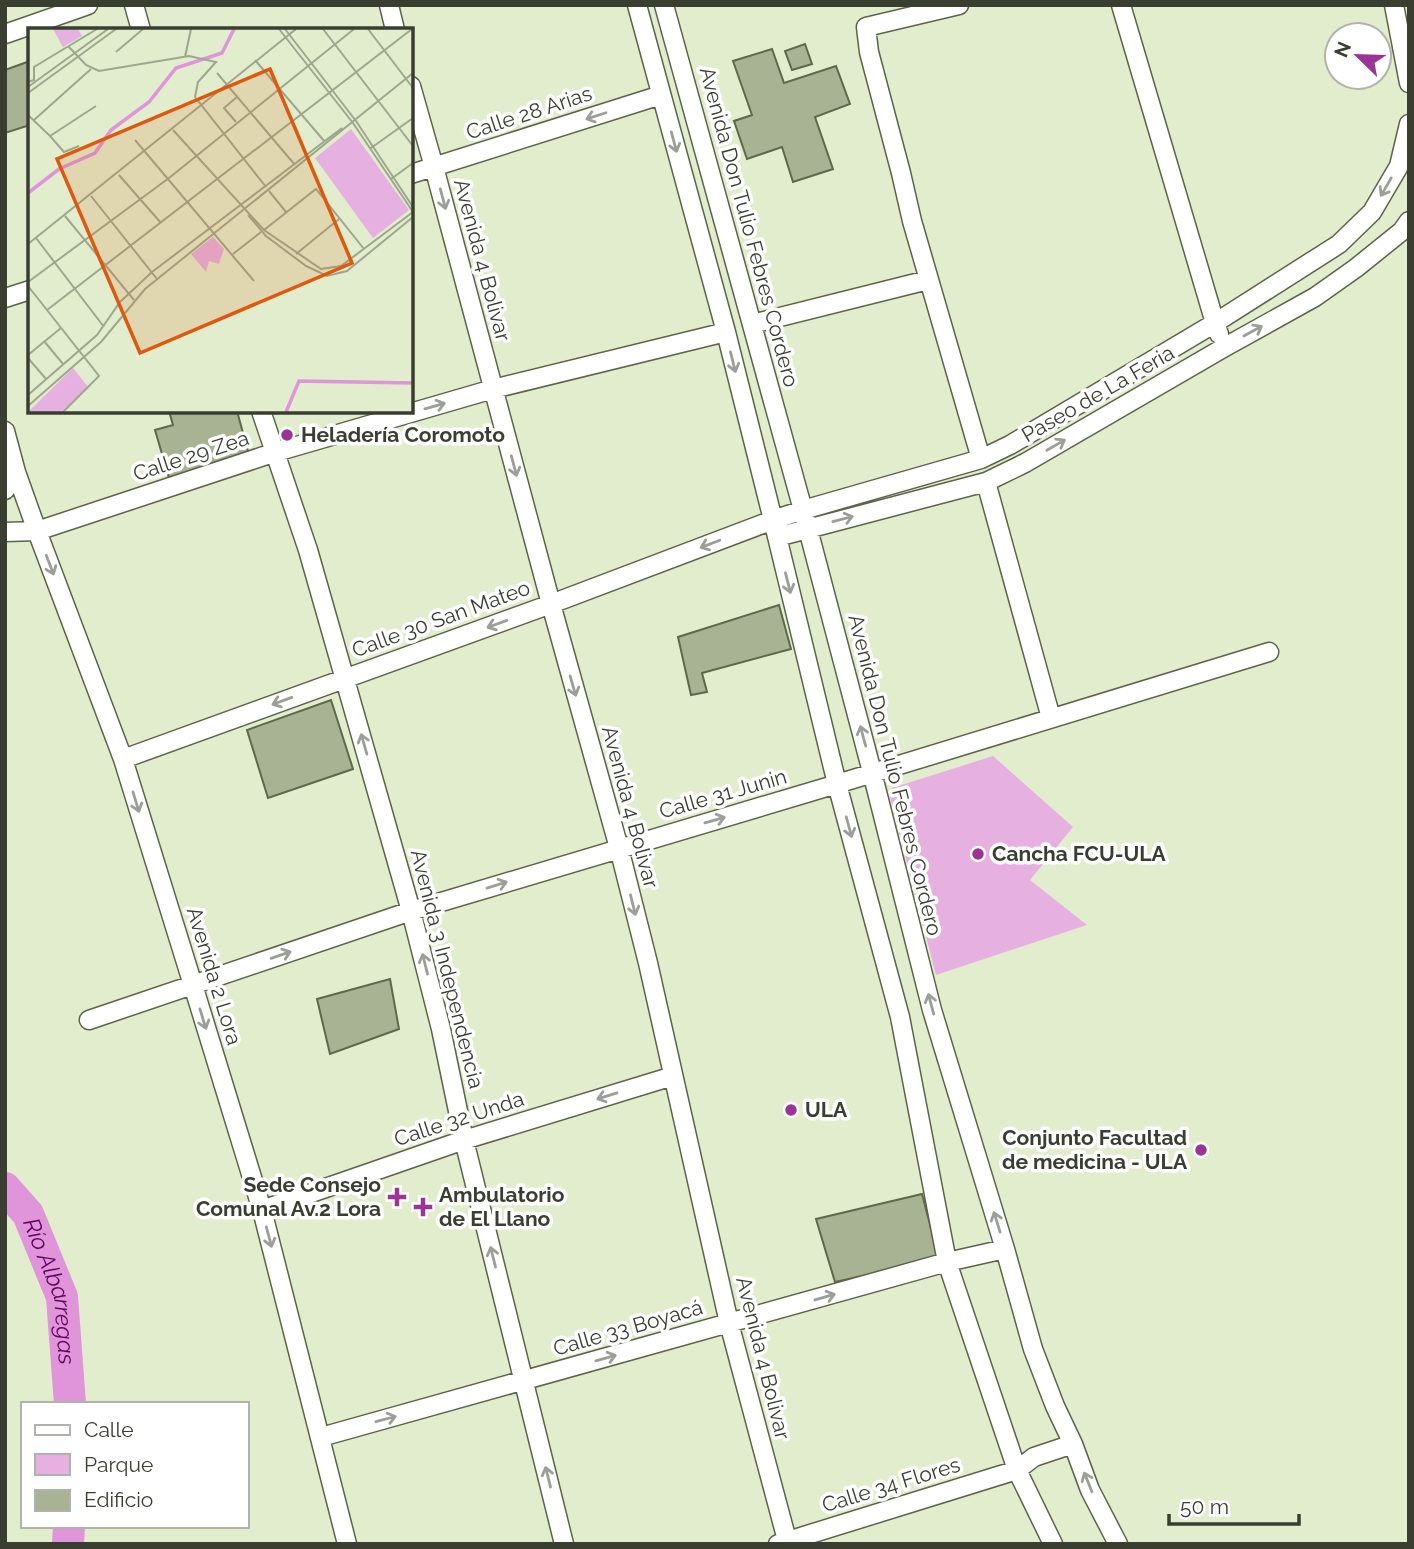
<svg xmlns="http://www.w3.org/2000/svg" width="1414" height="1549" font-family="Raleway,sans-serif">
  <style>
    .green { fill: #e6b0e1 }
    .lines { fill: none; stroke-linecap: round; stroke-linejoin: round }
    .river { stroke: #e094da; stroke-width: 32 }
    .building { fill: #a8b393; stroke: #5f684b; stroke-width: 2 }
    .minor-casing { stroke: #5b6448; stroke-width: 21 }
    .minor { stroke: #fff; stroke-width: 18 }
    .oneway { stroke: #9c9e98 }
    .poi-dot { fill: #9c3498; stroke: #fff; stroke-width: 2.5 }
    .labels { text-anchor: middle; stroke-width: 7; stroke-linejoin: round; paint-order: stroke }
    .street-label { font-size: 21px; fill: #393e31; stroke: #fff }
    .poi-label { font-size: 21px; font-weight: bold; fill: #393e31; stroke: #fff; text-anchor: start }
    .water-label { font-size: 23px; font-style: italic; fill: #630361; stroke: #fff }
    .inset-river { fill: none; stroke: #e094da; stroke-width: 3.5 }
    .inset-road { fill: none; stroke: #9ea78e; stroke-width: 2 }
    .view { fill: #df580e; fill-opacity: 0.15; stroke: #df580e; stroke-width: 3.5 }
    .inset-edge { fill: none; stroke: #393e31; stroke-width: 3.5 }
  </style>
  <rect width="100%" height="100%" fill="#e1edcc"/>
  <path class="green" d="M 993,756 L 1073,827 L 1030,880 L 1087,925 L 936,975 L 889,793 L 892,788 Z"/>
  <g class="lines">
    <g class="river">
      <path id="s1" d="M 5,1188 L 28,1214 L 62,1297 L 70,1404"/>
      <path d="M 68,1544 L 69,1526"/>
    </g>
  </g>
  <path class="building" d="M 805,44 L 812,64 L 792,70 L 785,51 Z
    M 772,49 L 784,83 L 836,66 L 850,104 L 815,117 L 833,169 L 793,182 L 782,147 L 747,159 L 734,121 L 752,115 L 733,61 Z
    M 30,61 L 30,125 L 5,133 L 5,70 Z
    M 169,411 L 237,411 L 249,455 L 169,478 L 155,430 L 173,425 Z
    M 779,605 L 791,649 L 702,673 L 707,692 L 691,695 L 678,637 Z
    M 331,700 L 353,769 L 268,798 L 247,730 Z
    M 390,979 L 399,1029 L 330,1054 L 317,999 Z
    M 922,1194 L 939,1259 L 835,1282 L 816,1219 Z"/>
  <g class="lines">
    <defs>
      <path id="minor" d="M 134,5 L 141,30
        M 389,5 L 395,30
        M 637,5 L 726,332 L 773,520 L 837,784 L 900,1017 L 947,1262 L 1017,1470 L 1053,1544
        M 664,5 L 803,510 L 872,772 L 932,1010 L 1005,1249 L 1033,1349 L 1055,1406 L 1073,1444 L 1090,1490 L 1118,1544
        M 959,5 L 866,27 L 869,52 L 901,173 L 912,221 L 981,459
        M 1121,5 L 1215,323 L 1219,334
        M 1394,5 L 1409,83
        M 5,34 L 88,5
        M 411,86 L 434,167 L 551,604 L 619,848 L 648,963 L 729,1323 L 788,1544
        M 411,174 L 661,95
        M 5,298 L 30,290
        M 752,324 L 928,280
        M 261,411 L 308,550 L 411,911 L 441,1029 L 464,1140 L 564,1544
        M 5,431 L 16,472 L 37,531 L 123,759 L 193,985 L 262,1210 L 347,1544
        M 986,482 L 1051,718
        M 5,490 L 16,472
        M 5,532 L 37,531 L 276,452 L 493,389 L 726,332
        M 777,537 L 986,482 L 1025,463 L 1225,347 L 1315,297 L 1356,268 L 1402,231 L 1409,221
        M 123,759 L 551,604 L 773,520 L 803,510 L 981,459 L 1010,445 L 1215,323 L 1339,244 L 1372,212 L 1399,166 L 1409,124
        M 89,1020 L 411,911 L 837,784 L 1269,652
        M 262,1210 L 464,1140 L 673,1076
        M 321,1437 L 947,1262 L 1005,1249
        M 778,1544 L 1017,1470 L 1034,1457 L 1073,1444"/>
    </defs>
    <use href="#minor" class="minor-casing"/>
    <use href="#minor" class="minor"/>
  </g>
  <defs><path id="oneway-shaft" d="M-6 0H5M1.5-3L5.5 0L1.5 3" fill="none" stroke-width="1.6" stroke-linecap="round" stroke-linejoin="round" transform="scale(1.75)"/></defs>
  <g class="oneway">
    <use href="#oneway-shaft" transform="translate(596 116) rotate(162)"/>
    <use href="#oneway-shaft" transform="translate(674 142) rotate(75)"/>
    <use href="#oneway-shaft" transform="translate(1386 187) rotate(120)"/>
    <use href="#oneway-shaft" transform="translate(443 199) rotate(75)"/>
    <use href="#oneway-shaft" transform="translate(1253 331) rotate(-29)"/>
    <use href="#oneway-shaft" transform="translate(733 362) rotate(76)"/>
    <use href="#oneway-shaft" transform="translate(435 406) rotate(-16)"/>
    <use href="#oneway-shaft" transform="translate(1056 445) rotate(-30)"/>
    <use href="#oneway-shaft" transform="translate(514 466) rotate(75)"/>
    <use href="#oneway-shaft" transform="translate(843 519) rotate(-15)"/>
    <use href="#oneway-shaft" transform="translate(710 544) rotate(159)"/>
    <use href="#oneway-shaft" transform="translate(50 565) rotate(69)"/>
    <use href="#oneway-shaft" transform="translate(788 583) rotate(76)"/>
    <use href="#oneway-shaft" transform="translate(497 624) rotate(160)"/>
    <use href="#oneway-shaft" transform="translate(573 686) rotate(74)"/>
    <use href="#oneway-shaft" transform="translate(282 701) rotate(160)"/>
    <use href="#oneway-shaft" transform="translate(863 736) rotate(-105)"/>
    <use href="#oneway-shaft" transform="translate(364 744) rotate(-106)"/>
    <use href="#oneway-shaft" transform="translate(136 802) rotate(73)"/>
    <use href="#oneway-shaft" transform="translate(715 820) rotate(-16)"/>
    <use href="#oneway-shaft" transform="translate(849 827) rotate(75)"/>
    <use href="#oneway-shaft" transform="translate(497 885) rotate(-17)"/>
    <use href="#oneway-shaft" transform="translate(633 905) rotate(76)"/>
    <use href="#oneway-shaft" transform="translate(281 955) rotate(-19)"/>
    <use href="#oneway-shaft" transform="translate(425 964) rotate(-104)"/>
    <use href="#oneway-shaft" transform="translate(931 1004) rotate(-105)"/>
    <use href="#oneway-shaft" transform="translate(203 1019) rotate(73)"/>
    <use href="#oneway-shaft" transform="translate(607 1096) rotate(163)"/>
    <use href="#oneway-shaft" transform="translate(997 1222) rotate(-107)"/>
    <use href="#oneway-shaft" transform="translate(269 1237) rotate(75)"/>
    <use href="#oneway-shaft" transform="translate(493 1257) rotate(-104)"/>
    <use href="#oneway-shaft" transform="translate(825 1297) rotate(-16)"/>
    <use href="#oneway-shaft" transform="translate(606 1358) rotate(-16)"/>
    <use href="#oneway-shaft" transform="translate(386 1419) rotate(-15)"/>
    <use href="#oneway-shaft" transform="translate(548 1477) rotate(-104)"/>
    <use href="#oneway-shaft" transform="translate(1088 1482) rotate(-112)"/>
  </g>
  <g class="poi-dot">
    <circle cx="287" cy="435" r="7"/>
    <circle cx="978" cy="854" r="7"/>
    <circle cx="791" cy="1110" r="7"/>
    <circle cx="1201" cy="1150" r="7"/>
    <path d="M393.5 1186.5h7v7h7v7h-7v7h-7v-7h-7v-7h7z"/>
    <path d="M419.5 1196.5h7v7h7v7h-7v7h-7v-7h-7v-7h7z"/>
  </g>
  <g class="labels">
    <g class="street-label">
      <text transform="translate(529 113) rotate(-18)" y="7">Calle 28 Arias</text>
      <text transform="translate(749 227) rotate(75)" y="7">Avenida Don Tulio Febres Cordero</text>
      <text transform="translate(482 260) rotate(75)" y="7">Avenida 4 Bolivar</text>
      <text transform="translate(1098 394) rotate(-30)" y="7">Paseo de La Feria</text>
      <text transform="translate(191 456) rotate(-18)" y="7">Calle 29 Zea</text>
      <text transform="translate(441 619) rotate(-20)" y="7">Calle 30 San Mateo</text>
      <text transform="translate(895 775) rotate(76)" y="7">Avenida Don Tulio Febres Cordero</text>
      <text transform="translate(723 794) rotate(-16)" y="7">Calle 31 Junin</text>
      <text transform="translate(630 807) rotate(75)" y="7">Avenida 4 Bolivar</text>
      <text transform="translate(447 969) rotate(76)" y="7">Avenida 3 Independencia</text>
      <text transform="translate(214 976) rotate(73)" y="7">Avenida 2 Lora</text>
      <text transform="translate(459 1119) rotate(-18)" y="7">Calle 32 Unda</text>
      <text transform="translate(628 1328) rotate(-16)" y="7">Calle 33 Boyacá</text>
      <text transform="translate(763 1358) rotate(76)" y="7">Avenida 4 Bolivar</text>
      <text transform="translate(891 1485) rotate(-17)" y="7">Calle 34 Flores</text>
    </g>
    <g class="poi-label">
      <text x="301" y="442">Heladería Coromoto</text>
      <text x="992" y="861">Cancha FCU-ULA</text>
      <text x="805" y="1117">ULA</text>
      <text x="1187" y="1145" text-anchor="end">Conjunto Facultad<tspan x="1187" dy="24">de medicina - ULA</tspan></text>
      <text x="381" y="1192" text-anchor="end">Sede Consejo<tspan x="381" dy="24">Comunal Av.2 Lora</tspan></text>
      <text x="439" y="1202">Ambulatorio<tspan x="439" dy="24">de El Llano</tspan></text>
    </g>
    <g class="water-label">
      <text dy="8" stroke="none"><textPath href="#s1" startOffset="116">Río Albarregas</textPath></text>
    </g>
  </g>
  <g transform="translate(28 28)">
    <rect width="385" height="385" fill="#e1edcc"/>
    <path d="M 25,1 L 50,1 L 54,8 L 35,19 ZM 323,101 L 381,182 L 345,210 L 287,130 ZM 185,209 L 196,221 L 191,236 L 181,233 L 178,244 L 163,226 ZM 45,340 L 61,360 L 33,384 L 0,384 Z" fill="#e6b0e1"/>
    <path class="inset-river" d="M 0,165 L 31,141 L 67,125 L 83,102 L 121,74 L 148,40 L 194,25 L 206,1M 258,384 L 271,353 L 385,355"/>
    <path class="inset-road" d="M 251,1 L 325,95 L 385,184M 257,1 L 328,93 L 385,179M 295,1 L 385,118M 340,1 L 385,60M 40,18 L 58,37 L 71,43 L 161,28 L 188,34 L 170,54 L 167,69 L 238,159M 88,24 L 115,1M 157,29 L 163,1M 227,32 L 297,114M 189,45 L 267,137M 0,54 L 6,52 L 6,39 L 69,1M 0,59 L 80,1M 0,65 L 88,1M 0,87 L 22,108 L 68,78M 6,92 L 63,41M 208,94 L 196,80 L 210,68M 145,102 L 236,202 L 293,241 L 313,238 L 385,184M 22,108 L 36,124 L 51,118M 107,112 L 226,253M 343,120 L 385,90M 91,147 L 133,195M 363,151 L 385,135M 241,163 L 258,184M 63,168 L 129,251M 220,187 L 238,208 L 278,238 L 299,248 L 319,243 L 385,189M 37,188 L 106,272M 236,202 L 288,161 L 336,221M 8,210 L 76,299M 0,216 L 268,1M 205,226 L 233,204M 268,226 L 311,191M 0,254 L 141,150 L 326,1M 0,258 L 71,348 L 35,384M 19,282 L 384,1M 16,313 L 35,336M 0,327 L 33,300M 0,330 L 18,351M 0,367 L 69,307 L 92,274 L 124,244 L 314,100M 0,378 L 73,314 L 117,261 L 385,45"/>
    <path class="view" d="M 242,41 L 324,235 L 112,325 L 29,131 Z"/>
    <rect width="385" height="385" class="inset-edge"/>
  </g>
  <rect width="1414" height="1549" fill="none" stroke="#393e31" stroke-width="14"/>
  <rect x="21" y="1402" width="228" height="126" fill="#ffffff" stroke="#b0b2ad" stroke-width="2"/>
  <rect x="35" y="1425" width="35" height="10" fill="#ffffff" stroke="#b0b2ad" stroke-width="2"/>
  <text x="84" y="1437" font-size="21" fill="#393e31">Calle</text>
  <rect x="35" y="1454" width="35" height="21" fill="#e6b0e1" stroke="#b0b2ad" stroke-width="2"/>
  <text x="84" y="1472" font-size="21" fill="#393e31">Parque</text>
  <rect x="35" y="1490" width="35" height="21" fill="#a8b393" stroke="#b0b2ad" stroke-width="2"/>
  <text x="84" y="1507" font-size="21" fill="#393e31">Edificio</text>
  <g transform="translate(1358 56) rotate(293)"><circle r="33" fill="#ffffff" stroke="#b0b2ad" stroke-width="2"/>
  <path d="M0-5L12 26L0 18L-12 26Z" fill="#9c3498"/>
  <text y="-10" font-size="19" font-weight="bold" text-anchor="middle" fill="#393e31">N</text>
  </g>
  <path d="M1169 1514v10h130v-10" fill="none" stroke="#393e31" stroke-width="3.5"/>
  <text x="1180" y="1514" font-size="21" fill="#393e31" stroke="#ffffff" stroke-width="5" paint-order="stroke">50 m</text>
</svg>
